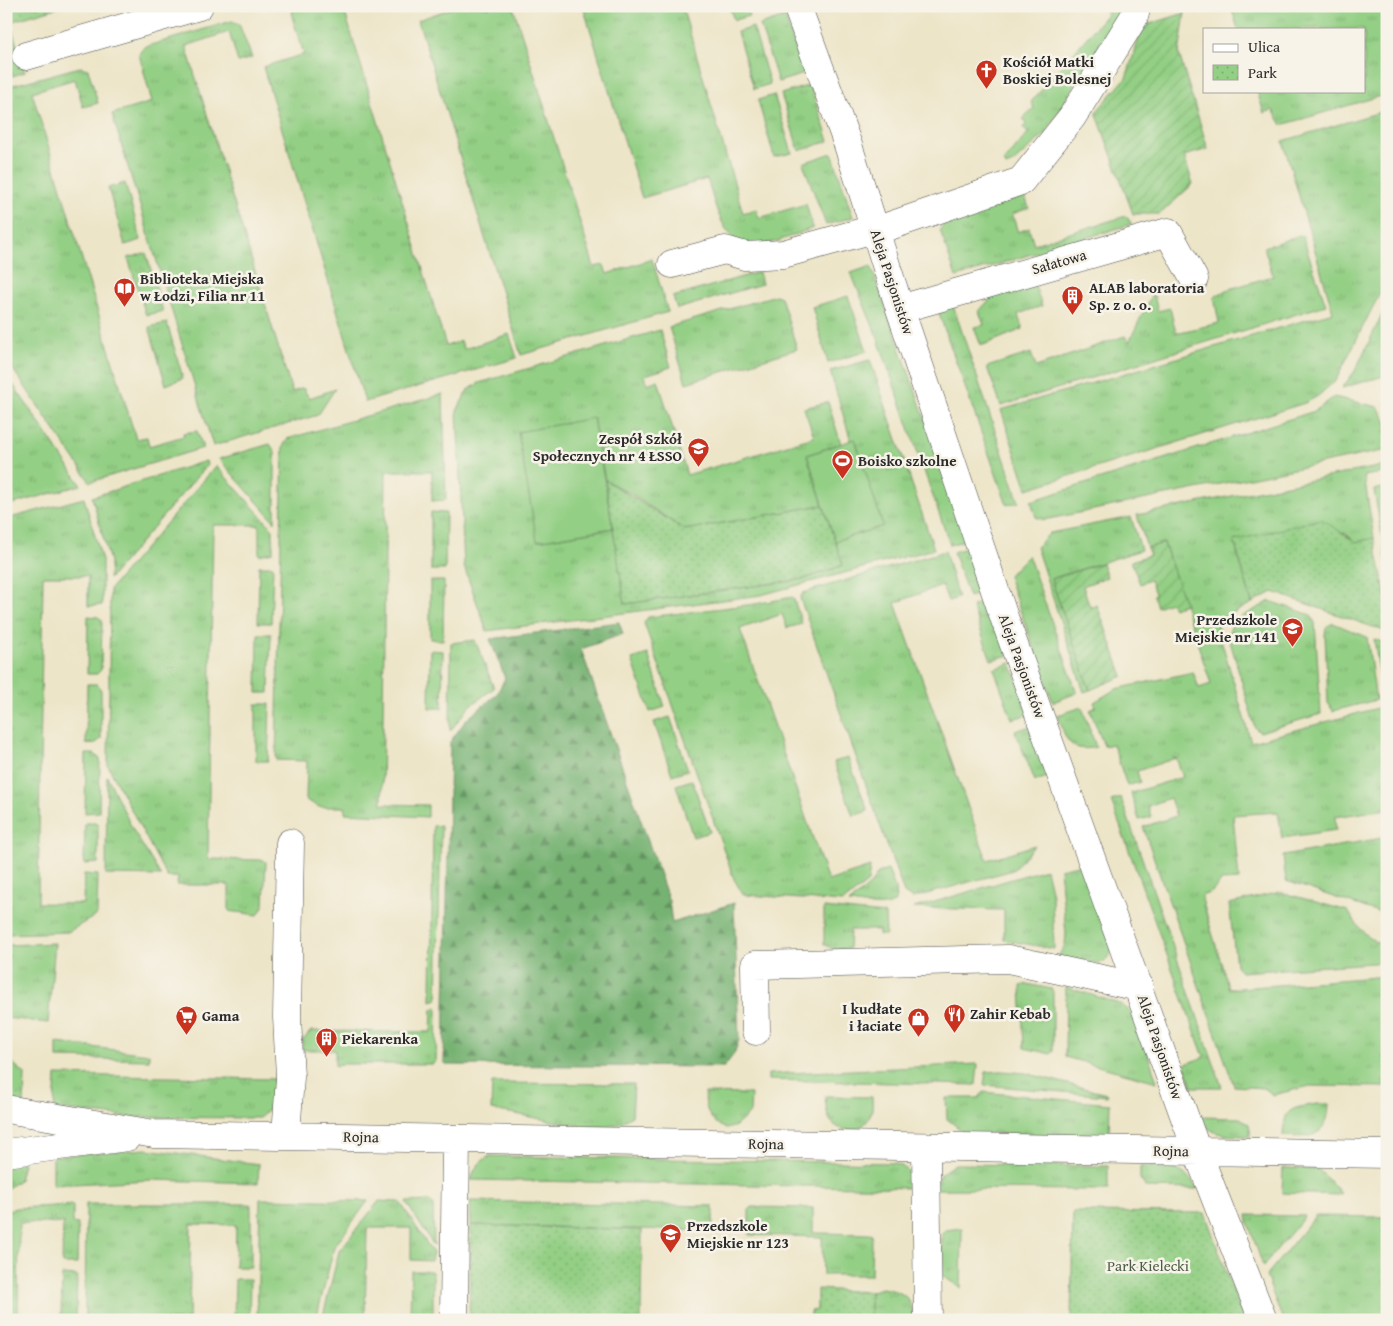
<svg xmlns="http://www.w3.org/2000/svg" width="1393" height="1326" font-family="'Gentium Book Plus',serif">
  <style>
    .grass { fill: url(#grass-tufts); stroke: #5f7d58 }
    .forest { fill: url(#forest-firs); stroke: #506e4e }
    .park { fill: url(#park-dots); stroke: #5f7d58 }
    .garden { fill: url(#garden-furrows); stroke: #5f7d58 }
    .pitch { fill: #93cf84; stroke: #5f7d58 }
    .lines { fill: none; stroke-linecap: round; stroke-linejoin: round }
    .minor-casing { stroke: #484743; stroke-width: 29 }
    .minor { stroke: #fff; stroke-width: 28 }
    .labels { text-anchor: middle; stroke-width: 5; stroke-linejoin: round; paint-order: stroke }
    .poi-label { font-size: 15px; font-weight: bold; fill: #2b2b2b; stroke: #f7f3e8; text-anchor: start }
    .street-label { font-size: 15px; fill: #2b2b2b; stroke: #f7f3e8 }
    .park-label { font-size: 15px; fill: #4a5c46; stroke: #f7f3e8 }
  </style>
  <defs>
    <pattern id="grass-tufts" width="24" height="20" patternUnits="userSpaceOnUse" patternTransform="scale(1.25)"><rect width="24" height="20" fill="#93cf84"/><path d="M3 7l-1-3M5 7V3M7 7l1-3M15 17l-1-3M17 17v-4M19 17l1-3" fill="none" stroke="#7fb272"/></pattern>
    <pattern id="forest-firs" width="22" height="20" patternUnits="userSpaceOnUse" patternTransform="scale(1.25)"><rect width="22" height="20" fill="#76b272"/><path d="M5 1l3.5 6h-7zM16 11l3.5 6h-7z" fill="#61915e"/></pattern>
    <pattern id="park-dots" width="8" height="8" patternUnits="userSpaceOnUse" patternTransform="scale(1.25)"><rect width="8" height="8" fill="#93cf84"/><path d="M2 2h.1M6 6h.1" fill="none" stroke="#7fb272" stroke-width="1.8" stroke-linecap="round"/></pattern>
    <pattern id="garden-furrows" width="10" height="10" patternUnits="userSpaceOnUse" patternTransform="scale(1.25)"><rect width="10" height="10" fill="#93cf84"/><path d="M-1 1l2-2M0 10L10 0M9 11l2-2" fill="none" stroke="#7fb272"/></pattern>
  </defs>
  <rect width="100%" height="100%" fill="#f7f3e8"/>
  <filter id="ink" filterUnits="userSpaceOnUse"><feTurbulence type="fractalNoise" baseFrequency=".02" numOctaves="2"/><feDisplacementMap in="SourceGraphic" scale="10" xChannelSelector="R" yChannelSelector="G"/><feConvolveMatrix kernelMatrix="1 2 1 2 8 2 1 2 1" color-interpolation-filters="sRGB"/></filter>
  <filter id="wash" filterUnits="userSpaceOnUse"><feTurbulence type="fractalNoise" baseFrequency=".0096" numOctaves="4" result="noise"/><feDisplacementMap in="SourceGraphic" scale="20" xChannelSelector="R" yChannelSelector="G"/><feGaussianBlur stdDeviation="1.12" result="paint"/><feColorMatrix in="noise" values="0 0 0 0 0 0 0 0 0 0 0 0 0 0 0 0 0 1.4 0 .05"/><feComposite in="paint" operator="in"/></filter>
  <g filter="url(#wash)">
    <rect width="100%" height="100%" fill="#ede5c8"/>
    <path class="grass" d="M 292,6 L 343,6 L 446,346 L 461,341 L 464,349 L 509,334 L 517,358 L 365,402 L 263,67 L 304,54 L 293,20 Z
      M 458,6 L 513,6 L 594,267 L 604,265 L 607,274 L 652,259 L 668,312 L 521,355 L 418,20 Z
      M 583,6 L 682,6 L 743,213 L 756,209 L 759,218 L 806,204 L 813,228 C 796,234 777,243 758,246 C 724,251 715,203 707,179 L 642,198 Z
      M 729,6 L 746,6 L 749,16 L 734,20 Z
      M 1104,6 L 1124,6 L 1045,134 L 1013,163 L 1006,166 L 1004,162 L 1028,133 L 1023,128 L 1026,124 L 1023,118 L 1034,108 L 1031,102 L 1107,14 Z
      M 1231,6 L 1387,6 L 1387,94 L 1282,125 L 1273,110 L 1264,113 L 1257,91 L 1364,91 L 1364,29 L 1238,29 Z
      M 785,17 L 804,74 L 778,82 L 760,25 Z
      M 232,21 L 239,24 L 252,58 L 238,62 L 229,32 L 186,46 L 292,392 L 303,388 L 309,398 L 335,389 L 318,415 L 213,446 L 112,114 L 152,102 L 139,54 L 144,47 Z
      M 753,27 L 770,84 L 754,89 L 737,32 Z
      M 80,67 L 88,69 L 98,103 L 83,107 L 75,79 L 32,92 L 136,439 L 147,437 L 149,446 L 184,436 L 183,433 L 197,431 L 203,448 L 90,482 L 6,359 L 6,87 Z
      M 810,85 L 829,141 L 799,151 L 781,94 Z
      M 774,95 L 792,153 L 774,157 L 758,100 Z
      M 1387,110 L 1387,279 L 1336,380 L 1318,396 L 1305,403 L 1027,489 L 1001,410 L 1333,312 L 1283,141 Z
      M 832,153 L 853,217 L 826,225 L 803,163 Z
      M 125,183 L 141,240 L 125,245 L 108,188 Z
      M 1025,196 L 1029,208 L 1012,214 L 1018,232 L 1029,228 L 1034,244 L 1126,216 L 1132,224 L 956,277 L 940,230 L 943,224 Z
      M 1302,235 L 1326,305 L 1001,406 L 987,367 L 1031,353 L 1036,367 L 1125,336 L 1129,342 L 1153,292 L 1158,311 L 1170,308 L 1176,333 L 1219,323 L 1214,297 L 1226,290 L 1273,276 L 1264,247 Z
      M 146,253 L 163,311 L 146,315 L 128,258 Z
      M 871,266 L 968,539 L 950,545 L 877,336 L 851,273 Z
      M 759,272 L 762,284 L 677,309 L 673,297 Z
      M 1034,283 L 1042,306 L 1018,314 L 1023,329 L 981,346 L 974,327 L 984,325 L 979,311 L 993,296 Z
      M 776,295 L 781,297 L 797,349 L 686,383 L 669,327 Z
      M 848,296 L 867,351 L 828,363 L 812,307 Z
      M 952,302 L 1019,502 L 1007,505 L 937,308 Z
      M 1387,304 L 1387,375 L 1342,388 L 1355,371 Z
      M 167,323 L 183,378 L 166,385 L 149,327 Z
      M 660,330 L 671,367 L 645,375 L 647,384 L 658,380 L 687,475 L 814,437 L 804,408 L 828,402 L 841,444 L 807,455 L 823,505 L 685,530 L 631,494 L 605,480 L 593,419 L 537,541 L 613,528 L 626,604 L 805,579 L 843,565 L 835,541 L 883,526 L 854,440 L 851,441 L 830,371 L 870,360 L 934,549 L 761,595 L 487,631 L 464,567 L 457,411 L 467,391 L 479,383 Z
      M 6,374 L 81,485 L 6,506 Z
      M 443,394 L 446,500 L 432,501 L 432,471 L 386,471 L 382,804 L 428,805 L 428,817 L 345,813 L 345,807 L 319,807 L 306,800 L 307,761 L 276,760 L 283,447 L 287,439 Z
      M 1334,397 L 1378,407 L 1387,422 L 1387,450 L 1044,520 L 1036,517 L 1031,501 L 1315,411 Z
      M 270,444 L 275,452 L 275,522 L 219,459 Z
      M 206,461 L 207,465 L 109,579 L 110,562 L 92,497 Z
      M 1387,465 L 1387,472 L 1364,476 L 1374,538 L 1356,543 L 1345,533 L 1234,541 L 1252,603 L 1216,622 L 1251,742 L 1385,706 L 1387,712 L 1387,809 L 1335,817 L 1336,830 L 1282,838 L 1278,812 L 1233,815 L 1239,880 L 1221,881 L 1212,892 L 1201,896 L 1229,989 L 1387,976 L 1387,1087 L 1310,1086 L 1273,1095 L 1263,1088 L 1234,1086 L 1143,827 L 1176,816 L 1170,798 L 1148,806 L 1151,817 L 1139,820 L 1131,793 L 1183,777 L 1176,758 L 1137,771 L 1140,782 L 1127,786 L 1113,744 L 1104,746 L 1090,710 L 1096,707 L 1094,702 L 1116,689 L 1193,672 L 1199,688 L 1211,684 L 1164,543 L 1147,548 L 1137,515 Z
      M 216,466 L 273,529 L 273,552 L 259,555 L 259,525 L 213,525 L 208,859 L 264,860 L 266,862 L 264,905 L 258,915 L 229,911 L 229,885 L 177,885 L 178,877 L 167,877 L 108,766 L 110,589 Z
      M 1387,487 L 1387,495 L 1381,496 L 1387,529 L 1387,564 L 1374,490 Z
      M 84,498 L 102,560 L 102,605 L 88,606 L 88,576 L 43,576 L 38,903 L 83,904 L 84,874 L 98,875 L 97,915 L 68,932 L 6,934 L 6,519 Z
      M 431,512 L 446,513 L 445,570 L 431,570 Z
      M 1131,517 L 1141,550 L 1051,579 L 1090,690 L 1084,692 L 1036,547 L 1050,533 Z
      M 976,545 L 982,593 L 969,597 L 953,552 Z
      M 945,551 L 958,598 L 948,601 L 942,585 L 895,603 L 987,860 L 1035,845 L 1013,870 L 912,898 L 904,893 L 800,598 L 803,593 Z
      M 1028,555 L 1077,693 L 1053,702 L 1008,576 Z
      M 259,566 L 273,566 L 271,623 L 258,623 Z
      M 430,581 L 444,581 L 443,640 L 430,639 Z
      M 793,597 L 802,624 L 787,628 L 782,614 L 740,629 L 828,881 L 870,867 L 868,882 L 843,902 L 747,895 L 742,893 L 734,879 L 644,623 L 648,617 L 755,604 Z
      M 988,600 L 1009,655 L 991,660 L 972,606 Z
      M 1270,601 L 1311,615 L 1315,623 L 1321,714 L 1260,732 L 1255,728 L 1228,634 L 1233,622 Z
      M 88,616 L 98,617 L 102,620 L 101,670 L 97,674 L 87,674 Z
      M 1333,623 L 1367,637 L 1376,700 L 1333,711 L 1328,703 L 1325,635 L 1326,627 Z
      M 258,634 L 271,634 L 269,693 L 257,693 Z
      M 475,640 L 494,688 L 470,706 L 450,731 L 451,643 Z
      M 430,650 L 443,651 L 442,708 L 429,708 Z
      M 648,654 L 665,707 L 650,712 L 632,659 Z
      M 1011,663 L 1030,714 L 1012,719 L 994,669 Z
      M 87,684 L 97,684 L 101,690 L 101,739 L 96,743 L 86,744 Z
      M 256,704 L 270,704 L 268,761 L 256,761 Z
      M 1082,707 L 1096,747 C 1068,754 1065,737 1058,715 Z
      M 670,717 L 688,770 L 672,775 L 654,722 Z
      M 1034,725 L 1051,776 L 1035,781 L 1015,731 Z
      M 86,754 L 95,754 L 100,759 L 99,812 L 85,813 Z
      M 848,758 L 868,811 L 853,816 L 834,762 Z
      M 107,776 L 133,830 L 161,876 L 106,875 Z
      M 692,780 L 710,832 L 693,837 L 676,785 Z
      M 1121,798 L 1222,1087 L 1192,1087 L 1185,1064 L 1204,1057 L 1111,801 Z
      M 85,823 L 98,823 L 98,863 L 84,864 Z
      M 441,825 L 437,999 L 431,1001 L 433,826 Z
      M 1387,837 L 1387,915 L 1286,881 L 1283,856 Z
      M 1082,864 L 1113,949 L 1106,960 L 1099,964 L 1057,958 L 1065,945 L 1066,934 L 1060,869 Z
      M 1046,869 L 1052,895 L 1054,949 L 1004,940 L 1004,910 L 914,908 Z
      M 888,870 L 895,888 L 896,901 C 886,911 862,904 849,903 L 871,884 L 878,873 Z
      M 1280,892 L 1348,911 C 1357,926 1369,942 1387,946 L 1387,962 L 1241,972 L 1236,965 L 1229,904 Z
      M 824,908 L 885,914 L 886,935 L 879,935 L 879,930 L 850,930 L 849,949 L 832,949 L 824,944 Z
      M 55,943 L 48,1023 L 6,1018 L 6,945 Z
      M 1027,984 L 1052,989 L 1053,993 L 1053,1052 L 1051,1054 L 1024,1048 L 1021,986 Z
      M 1066,987 L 1121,1004 L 1136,1016 L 1157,1082 L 1065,1057 Z
      M 437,1007 L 436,1061 L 433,1064 L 341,1064 L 335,1066 L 335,1050 L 301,1050 L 303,1040 L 311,1031 L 431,1032 L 432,1009 Z
      M 57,1043 L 149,1054 L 149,1060 L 57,1058 Z
      M 6,1057 L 25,1074 L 24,1105 L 6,1098 Z
      M 978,1064 L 976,1085 L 768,1080 L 768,1074 Z
      M 1001,1071 L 1025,1073 L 1107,1094 L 1107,1096 L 984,1085 L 986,1072 Z
      M 56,1075 L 276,1079 C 276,1097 274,1107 259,1118 L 129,1117 L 54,1109 Z
      M 492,1083 L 634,1084 L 632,1116 C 625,1120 619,1125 611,1126 C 582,1130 523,1114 491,1110 Z
      M 983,1092 L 1110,1104 L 1109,1135 L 965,1133 L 947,1119 L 946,1098 L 979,1098 Z
      M 705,1093 L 751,1094 L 750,1113 L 736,1126 L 726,1129 C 709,1120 705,1111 705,1093 Z
      M 825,1096 L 872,1097 C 872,1102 873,1108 871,1113 C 866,1132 841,1136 830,1120 C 826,1113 826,1104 825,1096 Z
      M 1317,1104 L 1329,1104 C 1328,1138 1311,1138 1283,1136 C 1285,1107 1289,1109 1317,1104 Z
      M 1199,1117 L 1240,1118 L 1249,1124 L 1251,1136 C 1230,1136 1210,1137 1199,1117 Z
      M 146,1149 L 259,1164 L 258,1183 L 152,1180 L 53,1185 L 53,1156 Z
      M 490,1156 L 895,1163 C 908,1169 913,1173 916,1188 L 471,1180 C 475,1168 478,1162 490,1156 Z
      M 6,1163 L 23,1163 L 19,1180 L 6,1189 Z
      M 955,1164 L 1108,1166 L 1108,1190 L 935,1189 L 940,1174 Z
      M 1140,1167 C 1162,1167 1186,1165 1197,1189 L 1146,1188 L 1140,1179 Z
      M 1283,1168 L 1318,1169 L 1341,1193 L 1338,1195 L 1282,1193 Z
      M 260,1199 L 368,1201 L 334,1247 L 316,1320 L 257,1320 Z
      M 379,1201 L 400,1202 L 433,1253 L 431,1261 L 411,1260 L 411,1228 L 367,1228 L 365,1320 L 322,1320 L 339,1251 Z
      M 430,1201 L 433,1205 L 434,1246 L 406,1202 Z
      M 470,1201 L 712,1206 L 714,1211 L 712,1231 L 471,1225 Z
      M 86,1204 L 251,1204 L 251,1267 L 235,1267 L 236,1225 L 191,1224 L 189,1320 L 85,1320 Z
      M 73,1205 L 73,1223 L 78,1224 L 77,1264 L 62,1264 L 63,1223 L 19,1223 L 18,1320 L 6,1320 L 6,1211 L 16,1208 Z
      M 752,1207 L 813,1208 L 813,1233 L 872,1234 L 871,1275 L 823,1275 L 822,1237 L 749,1235 L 749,1210 Z
      M 1247,1215 L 1305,1216 L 1263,1266 L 1248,1223 Z
      M 1315,1216 L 1387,1217 L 1387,1320 L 1283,1320 L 1266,1276 Z
      M 962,1228 L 961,1288 L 941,1275 L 942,1233 L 945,1230 Z
      M 411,1271 L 431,1271 L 433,1275 L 433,1320 L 410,1320 Z
      M 62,1275 L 77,1276 L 76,1320 L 61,1320 Z
      M 235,1279 L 250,1279 L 249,1320 L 234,1320 Z
      M 881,1288 C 902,1291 913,1296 913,1320 L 870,1320 L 870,1292 Z"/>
    <path class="forest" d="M 619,622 L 623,634 L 581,649 L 669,901 L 672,923 L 734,903 L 739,1040 L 734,1054 L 724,1067 L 447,1065 L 444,1062 L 450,742 L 466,720 L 497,694 L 505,678 L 490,639 Z"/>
    <path class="park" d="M 6,6 L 63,6 L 10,22 L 25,72 L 6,78 Z
      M 605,480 L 685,530 L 823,505 L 843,565 L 804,579 L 625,604 Z
      M 1321,519 L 1356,542 L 1374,538 L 1387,602 L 1387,632 L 1273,592 L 1252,603 L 1234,541 Z
      M 1374,639 L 1387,644 L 1387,712 L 1385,706 Z
      M 1073,1212 L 1205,1213 L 1244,1320 L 1071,1320 Z
      M 471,1225 L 642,1230 L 641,1320 L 469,1320 Z
      M 817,1289 L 870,1292 L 870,1320 L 811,1320 L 811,1311 L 817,1310 Z"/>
    <path class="garden" d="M 1185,13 L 1179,54 L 1208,149 L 1184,156 L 1193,184 L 1160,214 L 1133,214 L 1096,112 L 1126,78 L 1143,26 Z
      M 1164,543 L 1185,604 L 1173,608 L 1170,602 L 1157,607 L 1153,595 L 1155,594 L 1150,580 L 1140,584 L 1131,561 L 1150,555 L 1147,548 Z
      M 1102,563 L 1107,577 L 1083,586 L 1090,607 L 1097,605 L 1123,676 L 1090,690 L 1051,579 Z"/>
    <path class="pitch" d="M 593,418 L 613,528 L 537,541 L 518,432 Z
      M 855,439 L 883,526 L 835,541 L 807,455 Z"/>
  </g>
  <g filter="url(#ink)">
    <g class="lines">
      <defs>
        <path id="minor" d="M 797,6 L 848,145 L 900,309 L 1005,620 L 1197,1151 L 1263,1320
          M 26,56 L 199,6
          M 875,231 L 1021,181 L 1072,117 L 1134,17 L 1137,6
          M 672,264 L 725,250 L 745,256 L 783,254 L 874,229
          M 900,309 L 1168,232 L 1194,279
          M 756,1031 L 755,965 L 1008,959 L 1139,987
          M 6,1109 L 154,1134 L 1387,1154
          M 286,1136 L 290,1077 L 287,1017 L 290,843
          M 926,1147 L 928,1320
          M 6,1153 L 127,1137
          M 454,1320 L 456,1139"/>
      </defs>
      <use href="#minor" class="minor-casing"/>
      <use href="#minor" class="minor"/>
    </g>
  </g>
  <defs>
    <symbol id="church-pin" viewBox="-11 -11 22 30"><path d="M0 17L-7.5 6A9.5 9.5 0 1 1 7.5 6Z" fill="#c8321e" stroke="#f7f3e8"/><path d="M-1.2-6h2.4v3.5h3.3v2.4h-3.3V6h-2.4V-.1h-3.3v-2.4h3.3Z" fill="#fff"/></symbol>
    <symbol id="library-pin" viewBox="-11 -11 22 30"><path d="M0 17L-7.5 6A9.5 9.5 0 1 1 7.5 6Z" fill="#c8321e" stroke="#f7f3e8"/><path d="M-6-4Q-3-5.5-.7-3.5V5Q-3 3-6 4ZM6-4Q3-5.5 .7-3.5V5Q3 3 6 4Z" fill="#fff"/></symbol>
    <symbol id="building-pin" viewBox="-11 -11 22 30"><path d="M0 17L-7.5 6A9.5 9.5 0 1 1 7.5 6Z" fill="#c8321e" stroke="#f7f3e8"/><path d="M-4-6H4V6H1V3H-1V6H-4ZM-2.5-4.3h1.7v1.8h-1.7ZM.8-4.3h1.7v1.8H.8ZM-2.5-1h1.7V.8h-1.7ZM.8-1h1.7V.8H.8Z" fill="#fff"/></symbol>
    <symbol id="school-pin" viewBox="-11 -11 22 30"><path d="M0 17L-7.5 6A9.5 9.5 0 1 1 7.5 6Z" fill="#c8321e" stroke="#f7f3e8"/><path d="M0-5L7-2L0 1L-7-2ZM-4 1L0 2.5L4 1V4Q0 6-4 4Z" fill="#fff"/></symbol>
    <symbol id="stadium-pin" viewBox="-11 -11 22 30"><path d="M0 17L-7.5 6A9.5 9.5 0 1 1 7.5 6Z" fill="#c8321e" stroke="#f7f3e8"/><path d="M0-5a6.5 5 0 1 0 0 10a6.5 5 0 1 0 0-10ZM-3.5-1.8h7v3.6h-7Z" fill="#fff"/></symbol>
    <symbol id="restaurant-pin" viewBox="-11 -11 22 30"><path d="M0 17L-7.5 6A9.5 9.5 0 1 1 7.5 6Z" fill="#c8321e" stroke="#f7f3e8"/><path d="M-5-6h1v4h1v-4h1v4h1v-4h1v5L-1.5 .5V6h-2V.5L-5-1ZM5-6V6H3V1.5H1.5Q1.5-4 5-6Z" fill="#fff"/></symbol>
    <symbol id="supermarket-pin" viewBox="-11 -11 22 30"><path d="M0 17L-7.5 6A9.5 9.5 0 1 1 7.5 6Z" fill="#c8321e" stroke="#f7f3e8"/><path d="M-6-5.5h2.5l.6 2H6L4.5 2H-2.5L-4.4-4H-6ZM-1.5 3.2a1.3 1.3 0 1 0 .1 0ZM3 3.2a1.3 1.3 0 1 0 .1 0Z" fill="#fff"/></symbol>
    <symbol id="shop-pin" viewBox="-11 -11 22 30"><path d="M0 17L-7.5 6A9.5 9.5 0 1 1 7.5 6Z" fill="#c8321e" stroke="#f7f3e8"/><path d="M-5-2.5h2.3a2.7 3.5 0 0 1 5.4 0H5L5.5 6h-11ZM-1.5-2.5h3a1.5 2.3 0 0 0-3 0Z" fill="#fff"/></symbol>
  </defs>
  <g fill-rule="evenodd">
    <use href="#church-pin" x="974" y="58" width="25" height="34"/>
    <use href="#library-pin" x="112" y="276" width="25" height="34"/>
    <use href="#building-pin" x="1060" y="284" width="25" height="34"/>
    <use href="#school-pin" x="686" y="436" width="25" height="34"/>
    <use href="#stadium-pin" x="830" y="448" width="25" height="34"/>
    <use href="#school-pin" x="1280" y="616" width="25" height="34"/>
    <use href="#restaurant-pin" x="942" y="1002" width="25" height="34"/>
    <use href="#supermarket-pin" x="174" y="1004" width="25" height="34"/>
    <use href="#shop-pin" x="906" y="1006" width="25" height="34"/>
    <use href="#building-pin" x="314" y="1026" width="25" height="34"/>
    <use href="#school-pin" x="658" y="1222" width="25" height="34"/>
  </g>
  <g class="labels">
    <g class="poi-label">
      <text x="1003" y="67">Kościół Matki<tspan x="1003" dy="17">Boskiej Bolesnej</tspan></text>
      <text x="140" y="284">Biblioteka Miejska<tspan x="140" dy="17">w Łodzi, Filia nr 11</tspan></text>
      <text x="1089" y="293">ALAB laboratoria<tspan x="1089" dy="17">Sp. z o. o.</tspan></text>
      <text x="682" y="444" text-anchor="end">Zespół Szkół<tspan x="682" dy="17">Społecznych nr 4 ŁSSO</tspan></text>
      <text x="858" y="466">Boisko szkolne</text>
      <text x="1277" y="625" text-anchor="end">Przedszkole<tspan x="1277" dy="17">Miejskie nr 141</tspan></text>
      <text x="902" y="1014" text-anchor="end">I kudłate<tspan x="902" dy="17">i łaciate</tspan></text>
      <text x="970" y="1019">Zahir Kebab</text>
      <text x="202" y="1021">Gama</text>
      <text x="342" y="1044">Piekarenka</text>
      <text x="687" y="1231">Przedszkole<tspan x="687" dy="17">Miejskie nr 123</tspan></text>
    </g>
    <g class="street-label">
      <text transform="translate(1059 262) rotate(-16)" y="5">Sałatowa</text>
      <text transform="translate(892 282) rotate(72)" y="5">Aleja Pasjonistów</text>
      <text transform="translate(1022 666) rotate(70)" y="5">Aleja Pasjonistów</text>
      <text transform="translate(1160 1047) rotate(71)" y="5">Aleja Pasjonistów</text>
      <text transform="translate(361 1137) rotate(1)" y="5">Rojna</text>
      <text transform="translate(766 1144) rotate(1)" y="5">Rojna</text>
      <text transform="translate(1171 1151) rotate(1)" y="5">Rojna</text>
    </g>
    <g class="park-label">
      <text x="1148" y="1271">Park Kielecki</text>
    </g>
  </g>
  <rect width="1393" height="1326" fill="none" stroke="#f7f3e8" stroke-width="25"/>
  <rect x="1203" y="28" width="162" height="65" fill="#f7f3e8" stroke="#a5a39c"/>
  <rect x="1213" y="44" width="25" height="8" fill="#ffffff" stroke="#a5a39c"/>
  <text x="1248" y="52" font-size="15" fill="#2b2b2b">Ulica</text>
  <rect x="1213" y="65" width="25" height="15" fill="url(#park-dots)" stroke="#a5a39c"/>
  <text x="1248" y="78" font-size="15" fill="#2b2b2b">Park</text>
</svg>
